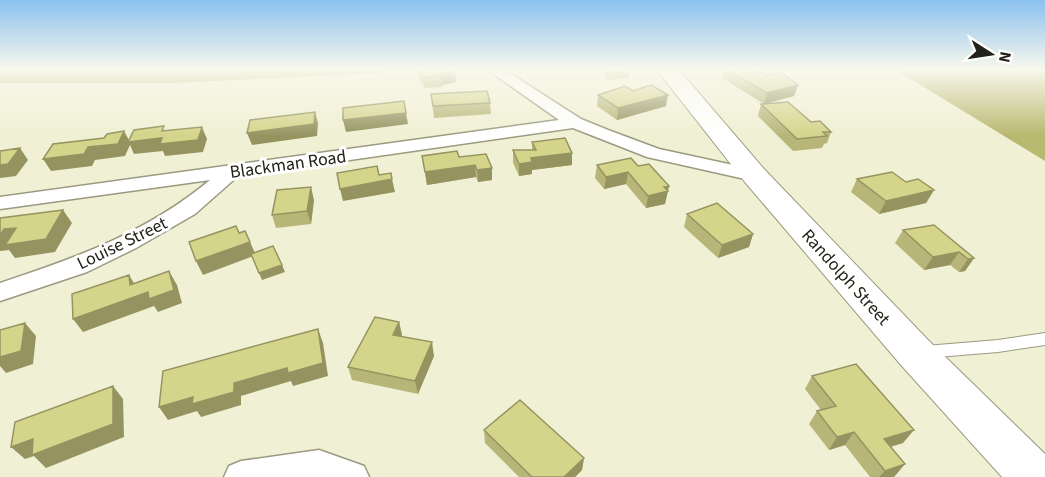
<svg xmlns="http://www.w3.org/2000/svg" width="1045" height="477" font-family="'Source Sans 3',sans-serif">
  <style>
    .forest { fill: #b9b870 }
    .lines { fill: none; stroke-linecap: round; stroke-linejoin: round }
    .service-casing { stroke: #9b9a81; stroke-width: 2 }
    .minor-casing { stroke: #9b9a81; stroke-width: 3 }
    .secondary-casing { stroke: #9b9a81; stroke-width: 2 }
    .service { fill: #fff; fill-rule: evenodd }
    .minor { fill: #fff; fill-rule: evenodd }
    .secondary { fill: #fff; fill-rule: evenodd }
    .wall { fill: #b7b678 }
    .shaded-wall { fill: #959461 }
    .building { fill: #d5d48b; stroke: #959461; stroke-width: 1.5 }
    .labels { text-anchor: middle; stroke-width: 6; stroke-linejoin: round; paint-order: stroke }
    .street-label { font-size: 18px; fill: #222218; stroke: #fff }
  </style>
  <rect width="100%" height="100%" fill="#f0f0d4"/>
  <path class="forest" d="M 0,70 L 389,70 L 380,73 L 171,83 L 0,83 Z
    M 896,70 L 1045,70 L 1045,161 Z"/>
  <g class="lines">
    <defs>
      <path id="service" d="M 1045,333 L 1045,345 L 998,352 L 925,358 L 920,356 L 918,352 L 920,348 L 925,346 L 998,340 Z"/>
      <path id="minor" d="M 488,70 L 505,70 L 581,119 L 608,130 L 659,149 L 761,171 L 764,175 L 761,179 L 754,181 L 647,157 L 573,128 L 238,176 L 195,214 L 136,248 L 87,272 L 0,301 L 0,283 C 76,258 148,232 210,180 L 0,209 L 0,197 L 559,120 Z
        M 319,450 L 364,466 L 369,477 L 224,477 L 229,466 L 241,461 Z"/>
      <path id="secondary" d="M 657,70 L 679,70 L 764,169 L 929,341 L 1045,454 L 1045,477 L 1002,477 L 901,365 L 744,181 Z"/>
    </defs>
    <use href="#service" class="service-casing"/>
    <use href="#minor" class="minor-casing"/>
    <use href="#secondary" class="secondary-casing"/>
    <use href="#service" class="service"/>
    <use href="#minor" class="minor"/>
    <use href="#secondary" class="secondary"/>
  </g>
  <path class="wall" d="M 415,70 L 454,70 L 455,72 L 456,82 L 442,85 L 442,87 L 425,88 L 416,73 Z
    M 592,70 L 630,70 L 629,78 L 608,80 L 601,70 L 593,71 Z
    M 724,70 L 757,70 L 767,75 L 798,85 L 794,96 L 764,104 L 722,78 Z
    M 633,91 L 666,106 L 617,120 L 597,106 L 598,95 Z
    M 431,94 L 490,103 L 491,114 L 434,118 Z
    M 761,104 L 811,122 L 831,132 L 827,143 L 824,144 L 822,148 L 793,151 L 758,116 Z
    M 532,142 L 572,165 L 532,170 L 532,174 L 519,176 L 513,163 L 513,150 L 532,150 Z
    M 422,156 L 459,157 L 492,168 L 492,180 L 478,182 L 476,177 L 427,185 Z
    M 597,165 L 638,166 L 669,186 L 665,204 L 646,208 L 626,184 L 604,189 L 595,178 Z
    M 857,179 L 906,182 L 934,190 L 926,203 L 879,214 L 851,192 Z
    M 314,200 L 311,224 L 276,228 L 272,215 Z
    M 687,214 L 753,234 L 749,247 L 718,258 L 684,227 Z
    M 903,230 L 974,258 L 965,271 L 959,272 L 950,265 L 924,270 L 895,243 Z
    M 399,322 L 402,335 L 401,337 L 434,356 L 418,394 L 352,380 L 348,367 Z
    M 812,376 L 903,443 L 891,447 L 905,464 L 894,477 L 870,477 L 845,445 L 829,450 L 809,424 L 817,411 L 821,410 L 805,389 Z
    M 484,430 L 584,458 L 582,470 L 575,477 L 519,477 L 485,443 Z"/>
  <path class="shaded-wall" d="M 455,72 L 456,82 L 442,85 L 441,76 L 439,74 Z
    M 798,85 L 794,96 L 764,104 L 767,93 Z
    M 668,95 L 666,106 L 617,120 L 618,108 Z
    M 315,112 L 318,123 L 317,136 L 252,145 L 247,133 Z
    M 406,113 L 408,124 L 346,132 L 343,120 Z
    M 202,127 L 207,139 L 203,152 L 165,156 L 163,151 L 134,154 L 130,145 L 125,156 L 95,160 L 92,166 L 51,171 L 43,159 L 88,147 L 124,131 L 130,142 Z
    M 20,148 L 28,160 L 16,176 L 0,178 L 0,165 Z
    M 572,153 L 572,165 L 532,170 L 532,174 L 519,176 L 519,164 L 531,158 Z
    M 475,165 L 476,177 L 427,185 L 425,172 Z
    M 492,168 L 492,180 L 478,182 L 477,170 Z
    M 628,172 L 626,184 L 604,189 L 606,177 Z
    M 392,179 L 395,192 L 343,201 L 340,189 Z
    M 669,186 L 665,204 L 646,208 L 648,196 L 664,187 Z
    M 311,187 L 314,200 L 311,224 L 307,211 Z
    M 934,190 L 926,203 L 879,214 L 886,201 Z
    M 63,210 L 72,223 L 55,252 L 15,258 L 9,250 L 0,251 L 0,235 L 4,229 L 16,228 Z
    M 753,234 L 749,247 L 718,258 L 722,245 Z
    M 250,242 L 256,255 L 203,275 L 196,261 Z
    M 959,252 L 950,265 L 924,270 L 933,257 Z
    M 974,258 L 965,271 L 959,272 L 968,259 Z
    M 282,265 L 285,272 L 262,280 L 259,273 Z
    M 169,271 L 177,285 L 182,303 L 158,312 L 154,306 L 83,332 L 73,319 L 130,285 L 129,275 L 137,288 Z
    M 399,322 L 402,335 L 396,349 L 393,335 Z
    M 25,323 L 36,336 L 33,364 L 6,373 L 0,366 L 0,348 Z
    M 318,329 L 323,343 L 328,376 L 293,386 L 291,381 L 241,396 L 241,405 L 201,417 L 197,411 L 168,420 L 159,407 L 234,383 Z
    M 432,342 L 434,356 L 418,394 L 415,381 Z
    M 113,386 L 123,399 L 124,437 L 46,468 L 34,456 L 25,459 L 11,447 Z
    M 914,430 L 903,443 L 874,451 L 884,439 Z
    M 854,432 L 845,445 L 829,450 L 837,437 Z
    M 584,458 L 582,470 L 575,477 L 564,477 Z
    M 905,464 L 894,477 L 879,477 L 885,471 Z"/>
  <path class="building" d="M 419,70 L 454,70 L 455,72 L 439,74 L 441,76 L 424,77 Z
    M 728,70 L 757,70 L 767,75 L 780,72 L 798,85 L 767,93 Z
    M 651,85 L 668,95 L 618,108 L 598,95 L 625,86 L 633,91 Z
    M 487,91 L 490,103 L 433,106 L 431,94 Z
    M 404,101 L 406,113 L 343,120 L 343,108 Z
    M 788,102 L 811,122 L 820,121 L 831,132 L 823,132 L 827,136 L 797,139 L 761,104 Z
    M 315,112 L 314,124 L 247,133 L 250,120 Z
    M 164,126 L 162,131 L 202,127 L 198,140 L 160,144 L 162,138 L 128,142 L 134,130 Z
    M 124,131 L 118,144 L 88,147 L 84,154 L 43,159 L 53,144 L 104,138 L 107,134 Z
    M 565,138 L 572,153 L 531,158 L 532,162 L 519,164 L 513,150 L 536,150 L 532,142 Z
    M 20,148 L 8,164 L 0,165 L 0,151 Z
    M 457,151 L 459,157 L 486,154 L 492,168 L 477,170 L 475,165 L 425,172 L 422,156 Z
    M 631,158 L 638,166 L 649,164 L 669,186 L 664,187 L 668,191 L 648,196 L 628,172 L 606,177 L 597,165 Z
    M 377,166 L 379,175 L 391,173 L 392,179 L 340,189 L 337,173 Z
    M 892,172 L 906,182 L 918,179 L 934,190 L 886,201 L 857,179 Z
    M 311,187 L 307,211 L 272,215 L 277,190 Z
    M 717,203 L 753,234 L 722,245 L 687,214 Z
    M 63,210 L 46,239 L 5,245 L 16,228 L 4,229 L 0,235 L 0,218 Z
    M 934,225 L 974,258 L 968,259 L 959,252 L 933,257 L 903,230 Z
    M 236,226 L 239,233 L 245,231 L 250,242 L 196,261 L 189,242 Z
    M 273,246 L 282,265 L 259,273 L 251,254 Z
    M 169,271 L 174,290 L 149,299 L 148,292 L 73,319 L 72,294 L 129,275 L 130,285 Z
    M 375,317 L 399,322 L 393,335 L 432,342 L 415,381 L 348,367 Z
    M 25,323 L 21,351 L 0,357 L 0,330 Z
    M 318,329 L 323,363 L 288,373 L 287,368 L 234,383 L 234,392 L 192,404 L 193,397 L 159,407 L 163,371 Z
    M 856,364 L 914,430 L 884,439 L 905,464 L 885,471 L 854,432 L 837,437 L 817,411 L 836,406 L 812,376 Z
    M 113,386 L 113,424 L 32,455 L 33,439 L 11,447 L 15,422 Z
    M 520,400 L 584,458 L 564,477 L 532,477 L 484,430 Z"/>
  <linearGradient id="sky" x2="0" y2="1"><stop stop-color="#8bc1ef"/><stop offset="0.51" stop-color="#f8f8ec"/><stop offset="1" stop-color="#f8f8ec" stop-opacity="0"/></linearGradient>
  <rect width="1045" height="136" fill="url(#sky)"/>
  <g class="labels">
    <g class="street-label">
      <text transform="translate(288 164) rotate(-8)" y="6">Blackman Road</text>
      <text transform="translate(122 243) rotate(-26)" y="6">Louise Street</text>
      <text transform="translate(846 277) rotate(48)" y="6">Randolph Street</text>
    </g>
  </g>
  <g transform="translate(991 54) rotate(102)" stroke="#ffffff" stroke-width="4.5" paint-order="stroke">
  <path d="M0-4.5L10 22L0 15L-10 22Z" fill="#222218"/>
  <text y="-9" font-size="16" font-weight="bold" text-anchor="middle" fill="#222218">N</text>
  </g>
</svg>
